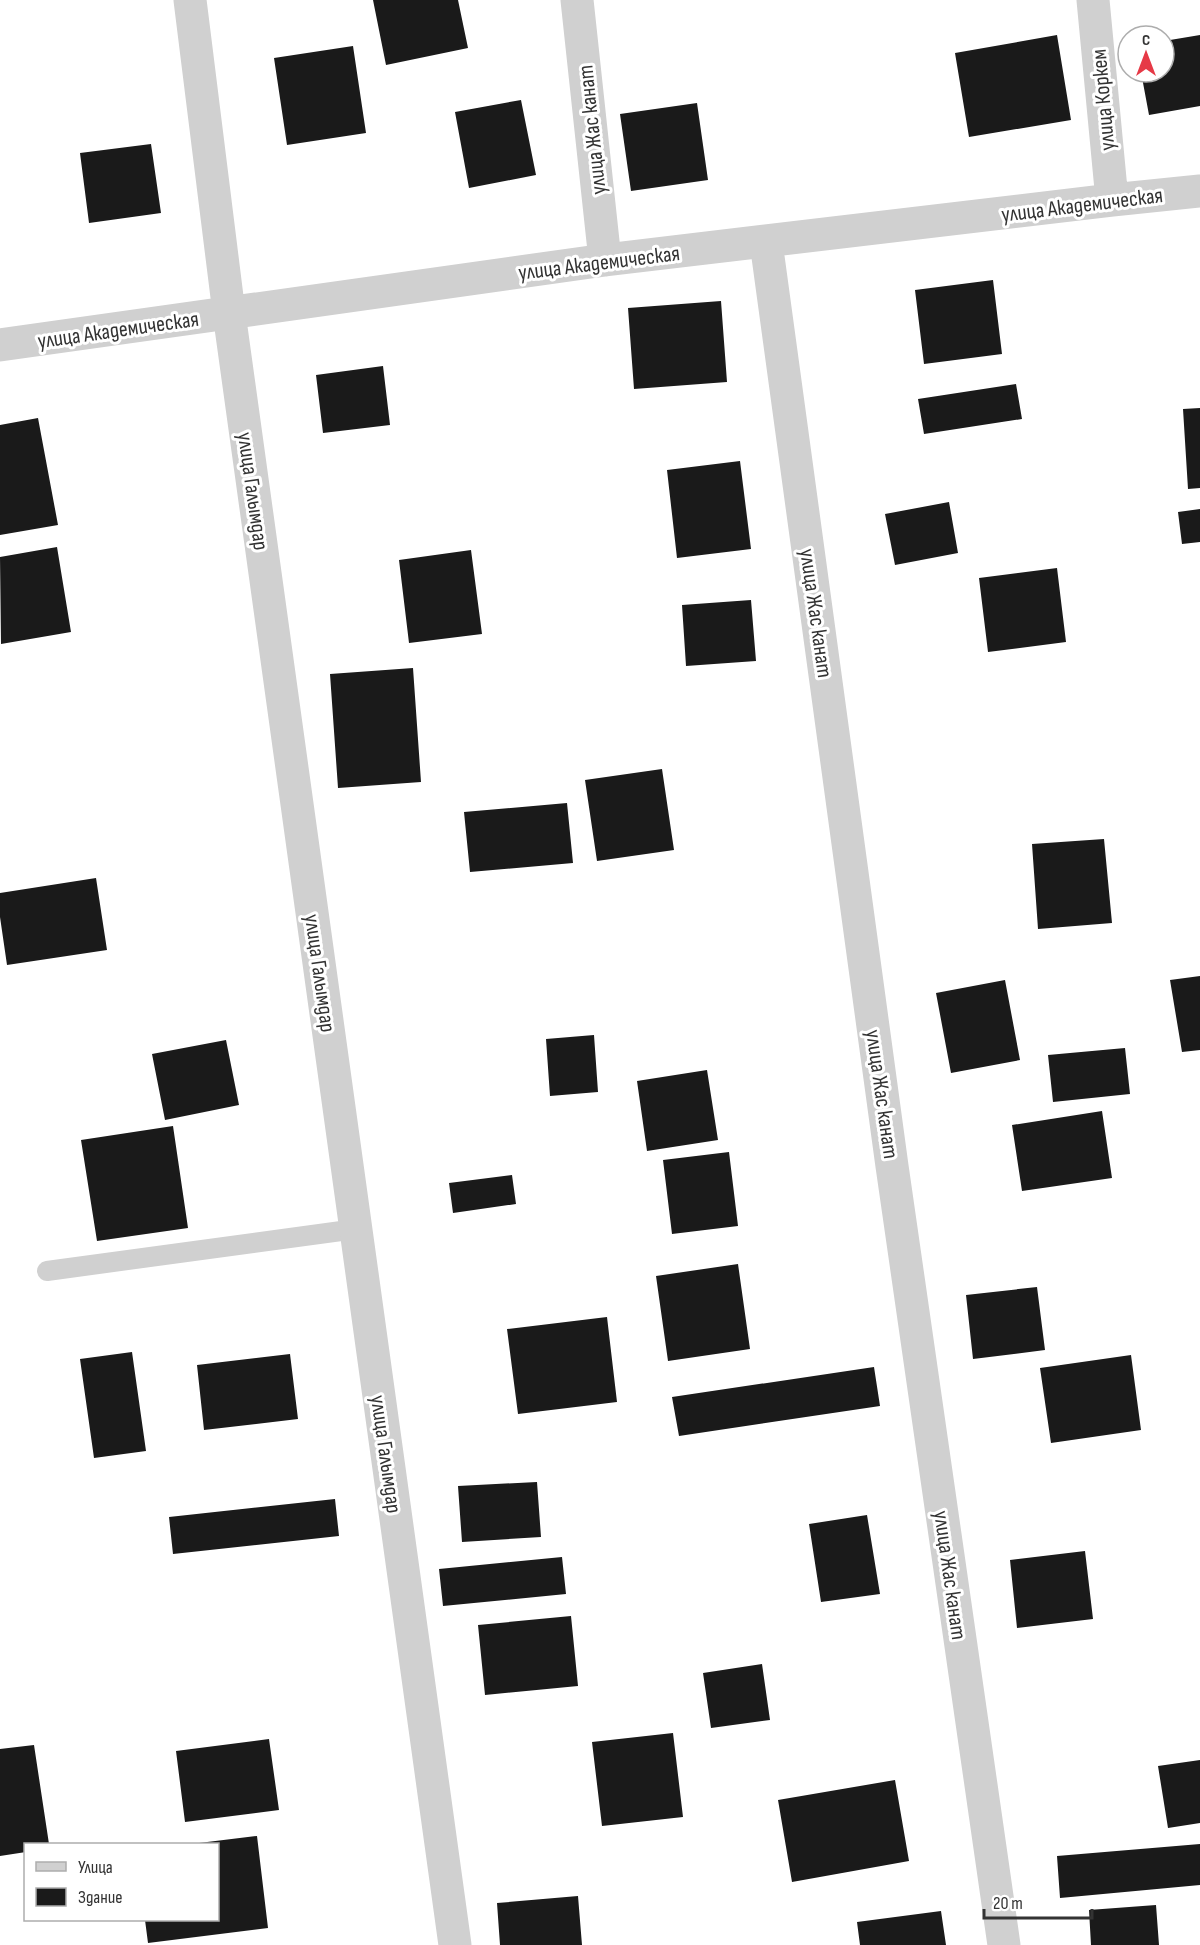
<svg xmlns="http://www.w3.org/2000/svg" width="1200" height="1945" font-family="'Sofia Sans Condensed',sans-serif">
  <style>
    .building { fill: #1a1a1a }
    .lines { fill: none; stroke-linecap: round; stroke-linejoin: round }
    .lane { stroke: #d0d0d0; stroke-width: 20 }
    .street { stroke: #d0d0d0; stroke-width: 33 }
    .labels { text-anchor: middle; stroke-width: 6; stroke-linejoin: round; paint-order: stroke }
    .street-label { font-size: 22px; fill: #333; stroke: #fff }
  </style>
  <rect width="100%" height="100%" fill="#fff"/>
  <path class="building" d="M 373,0 L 458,0 L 468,48 L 386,65 Z
    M 1057,35 L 1071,120 L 969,137 L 955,53 Z
    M 1200,35 L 1200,106 L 1149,115 L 1141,72 L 1164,72 L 1164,41 Z
    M 353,46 L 366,133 L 287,145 L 274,58 Z
    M 521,100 L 536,175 L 469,188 L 455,112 Z
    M 697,103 L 708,180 L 631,191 L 620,114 Z
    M 151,144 L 161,213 L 89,223 L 80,153 Z
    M 993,280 L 1002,354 L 924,364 L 915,290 Z
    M 721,301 L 727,382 L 634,389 L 628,308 Z
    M 383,366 L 390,425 L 323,433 L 316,375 Z
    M 1016,384 L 1022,419 L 924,434 L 918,399 Z
    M 1200,408 L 1200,488 L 1188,489 L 1183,409 Z
    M 38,418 L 58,525 L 0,535 L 0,425 Z
    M 740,461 L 751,549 L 677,558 L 667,470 Z
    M 949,502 L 958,553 L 895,565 L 885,514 Z
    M 1200,509 L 1200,542 L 1182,544 L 1178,512 Z
    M 57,547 L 71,632 L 1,644 L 0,557 Z
    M 471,550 L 482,634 L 409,643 L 399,560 Z
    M 1057,568 L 1066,642 L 988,652 L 979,578 Z
    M 751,600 L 756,661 L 686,666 L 682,605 Z
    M 413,668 L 421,782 L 338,788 L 330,674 Z
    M 662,769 L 674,850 L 597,861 L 585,780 Z
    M 567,803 L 573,863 L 470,872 L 464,812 Z
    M 1104,839 L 1112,923 L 1038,929 L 1032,844 Z
    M 96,878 L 107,950 L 7,965 L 0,917 L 0,893 Z
    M 1200,976 L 1200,1050 L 1182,1052 L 1170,980 Z
    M 1005,980 L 1020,1060 L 951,1073 L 936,993 Z
    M 594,1035 L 598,1092 L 550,1096 L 546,1039 Z
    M 226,1040 L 239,1105 L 165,1120 L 152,1054 Z
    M 1125,1048 L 1130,1094 L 1053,1102 L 1048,1055 Z
    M 707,1070 L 718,1140 L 647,1151 L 637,1081 Z
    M 1102,1111 L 1112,1178 L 1022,1191 L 1012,1125 Z
    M 173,1126 L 188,1228 L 97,1241 L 81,1140 Z
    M 729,1152 L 738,1226 L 672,1234 L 663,1160 Z
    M 512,1175 L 516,1204 L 453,1213 L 449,1183 Z
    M 738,1264 L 750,1349 L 668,1361 L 656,1276 Z
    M 1037,1287 L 1045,1350 L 973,1359 L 966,1295 Z
    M 607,1317 L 617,1402 L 518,1414 L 507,1329 Z
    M 132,1352 L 146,1451 L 94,1458 L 80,1359 Z
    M 290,1354 L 298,1419 L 204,1430 L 197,1365 Z
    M 1131,1355 L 1141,1430 L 1051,1443 L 1040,1368 Z
    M 874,1367 L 880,1406 L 679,1436 L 672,1397 Z
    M 537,1482 L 541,1537 L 462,1542 L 458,1486 Z
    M 335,1499 L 339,1536 L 173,1554 L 169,1517 Z
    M 867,1515 L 880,1594 L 821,1602 L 809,1524 Z
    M 1085,1551 L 1093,1619 L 1017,1628 L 1010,1560 Z
    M 562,1557 L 566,1594 L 443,1606 L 439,1569 Z
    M 571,1616 L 578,1686 L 485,1695 L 478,1625 Z
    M 762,1664 L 770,1720 L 711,1728 L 703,1673 Z
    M 673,1733 L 683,1817 L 602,1826 L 592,1742 Z
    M 269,1739 L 279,1810 L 185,1822 L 176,1751 Z
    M 34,1745 L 49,1844 L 26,1844 L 26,1852 L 0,1856 L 0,1749 Z
    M 1200,1760 L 1200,1823 L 1168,1828 L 1158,1766 Z
    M 895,1780 L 909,1861 L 792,1882 L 778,1800 Z
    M 257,1836 L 268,1928 L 148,1943 L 145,1920 L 218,1920 L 218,1844 L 199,1844 L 199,1843 Z
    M 1200,1844 L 1200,1885 L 1060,1898 L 1057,1856 Z
    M 578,1896 L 582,1945 L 500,1945 L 497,1903 Z
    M 1156,1905 L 1159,1945 L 1091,1945 L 1089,1910 Z
    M 941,1911 L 946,1945 L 860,1945 L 857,1922 Z"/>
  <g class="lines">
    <path class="lane" d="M 47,1271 L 356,1229"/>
    <path class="street" d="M 190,0 L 229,313 L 455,1945
      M 577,0 L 605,260
      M 1093,0 L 1112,200
      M 766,242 L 892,1166 L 1004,1945
      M 0,345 L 605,260 L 1112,200 L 1200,191"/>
  </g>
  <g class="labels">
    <g class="street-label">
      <text transform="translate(1102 100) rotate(-95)" y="8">улица Коркем</text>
      <text transform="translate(591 130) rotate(-96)" y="8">улица Жас канат</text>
      <text transform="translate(1082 204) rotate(-7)" y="8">улица Академическая</text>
      <text transform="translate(599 262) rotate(-7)" y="8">улица Академическая</text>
      <text transform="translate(118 329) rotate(-8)" y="8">улица Академическая</text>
      <text transform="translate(254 491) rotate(82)" y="8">улица Галымдар</text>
      <text transform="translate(817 613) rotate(82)" y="8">улица Жас канат</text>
      <text transform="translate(321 973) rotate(82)" y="8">улица Галымдар</text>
      <text transform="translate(883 1094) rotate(82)" y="8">улица Жас канат</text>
      <text transform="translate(387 1454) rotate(82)" y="8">улица Галымдар</text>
      <text transform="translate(951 1575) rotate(82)" y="8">улица Жас канат</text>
    </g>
  </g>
  <rect x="24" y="1843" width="195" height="78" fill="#ffffff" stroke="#adadad" stroke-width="1.5"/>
  <rect x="36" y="1862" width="30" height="9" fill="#d0d0d0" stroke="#adadad" stroke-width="1.5"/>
  <text x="78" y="1873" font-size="18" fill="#333333">Улица</text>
  <rect x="36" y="1888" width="30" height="18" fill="#1a1a1a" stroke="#adadad" stroke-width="1.5"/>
  <text x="78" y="1903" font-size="18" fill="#333333">Здание</text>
  <g transform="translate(1146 54)"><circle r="28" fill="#ffffff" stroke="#adadad" stroke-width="1.5"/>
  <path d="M0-4.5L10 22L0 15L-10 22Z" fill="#e63946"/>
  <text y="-9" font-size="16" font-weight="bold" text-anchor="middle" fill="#333333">С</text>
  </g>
  <path d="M984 1909v9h108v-9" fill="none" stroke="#333333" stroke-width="3"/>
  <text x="993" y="1909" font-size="18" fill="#333333" stroke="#ffffff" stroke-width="4.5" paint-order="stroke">20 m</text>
</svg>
